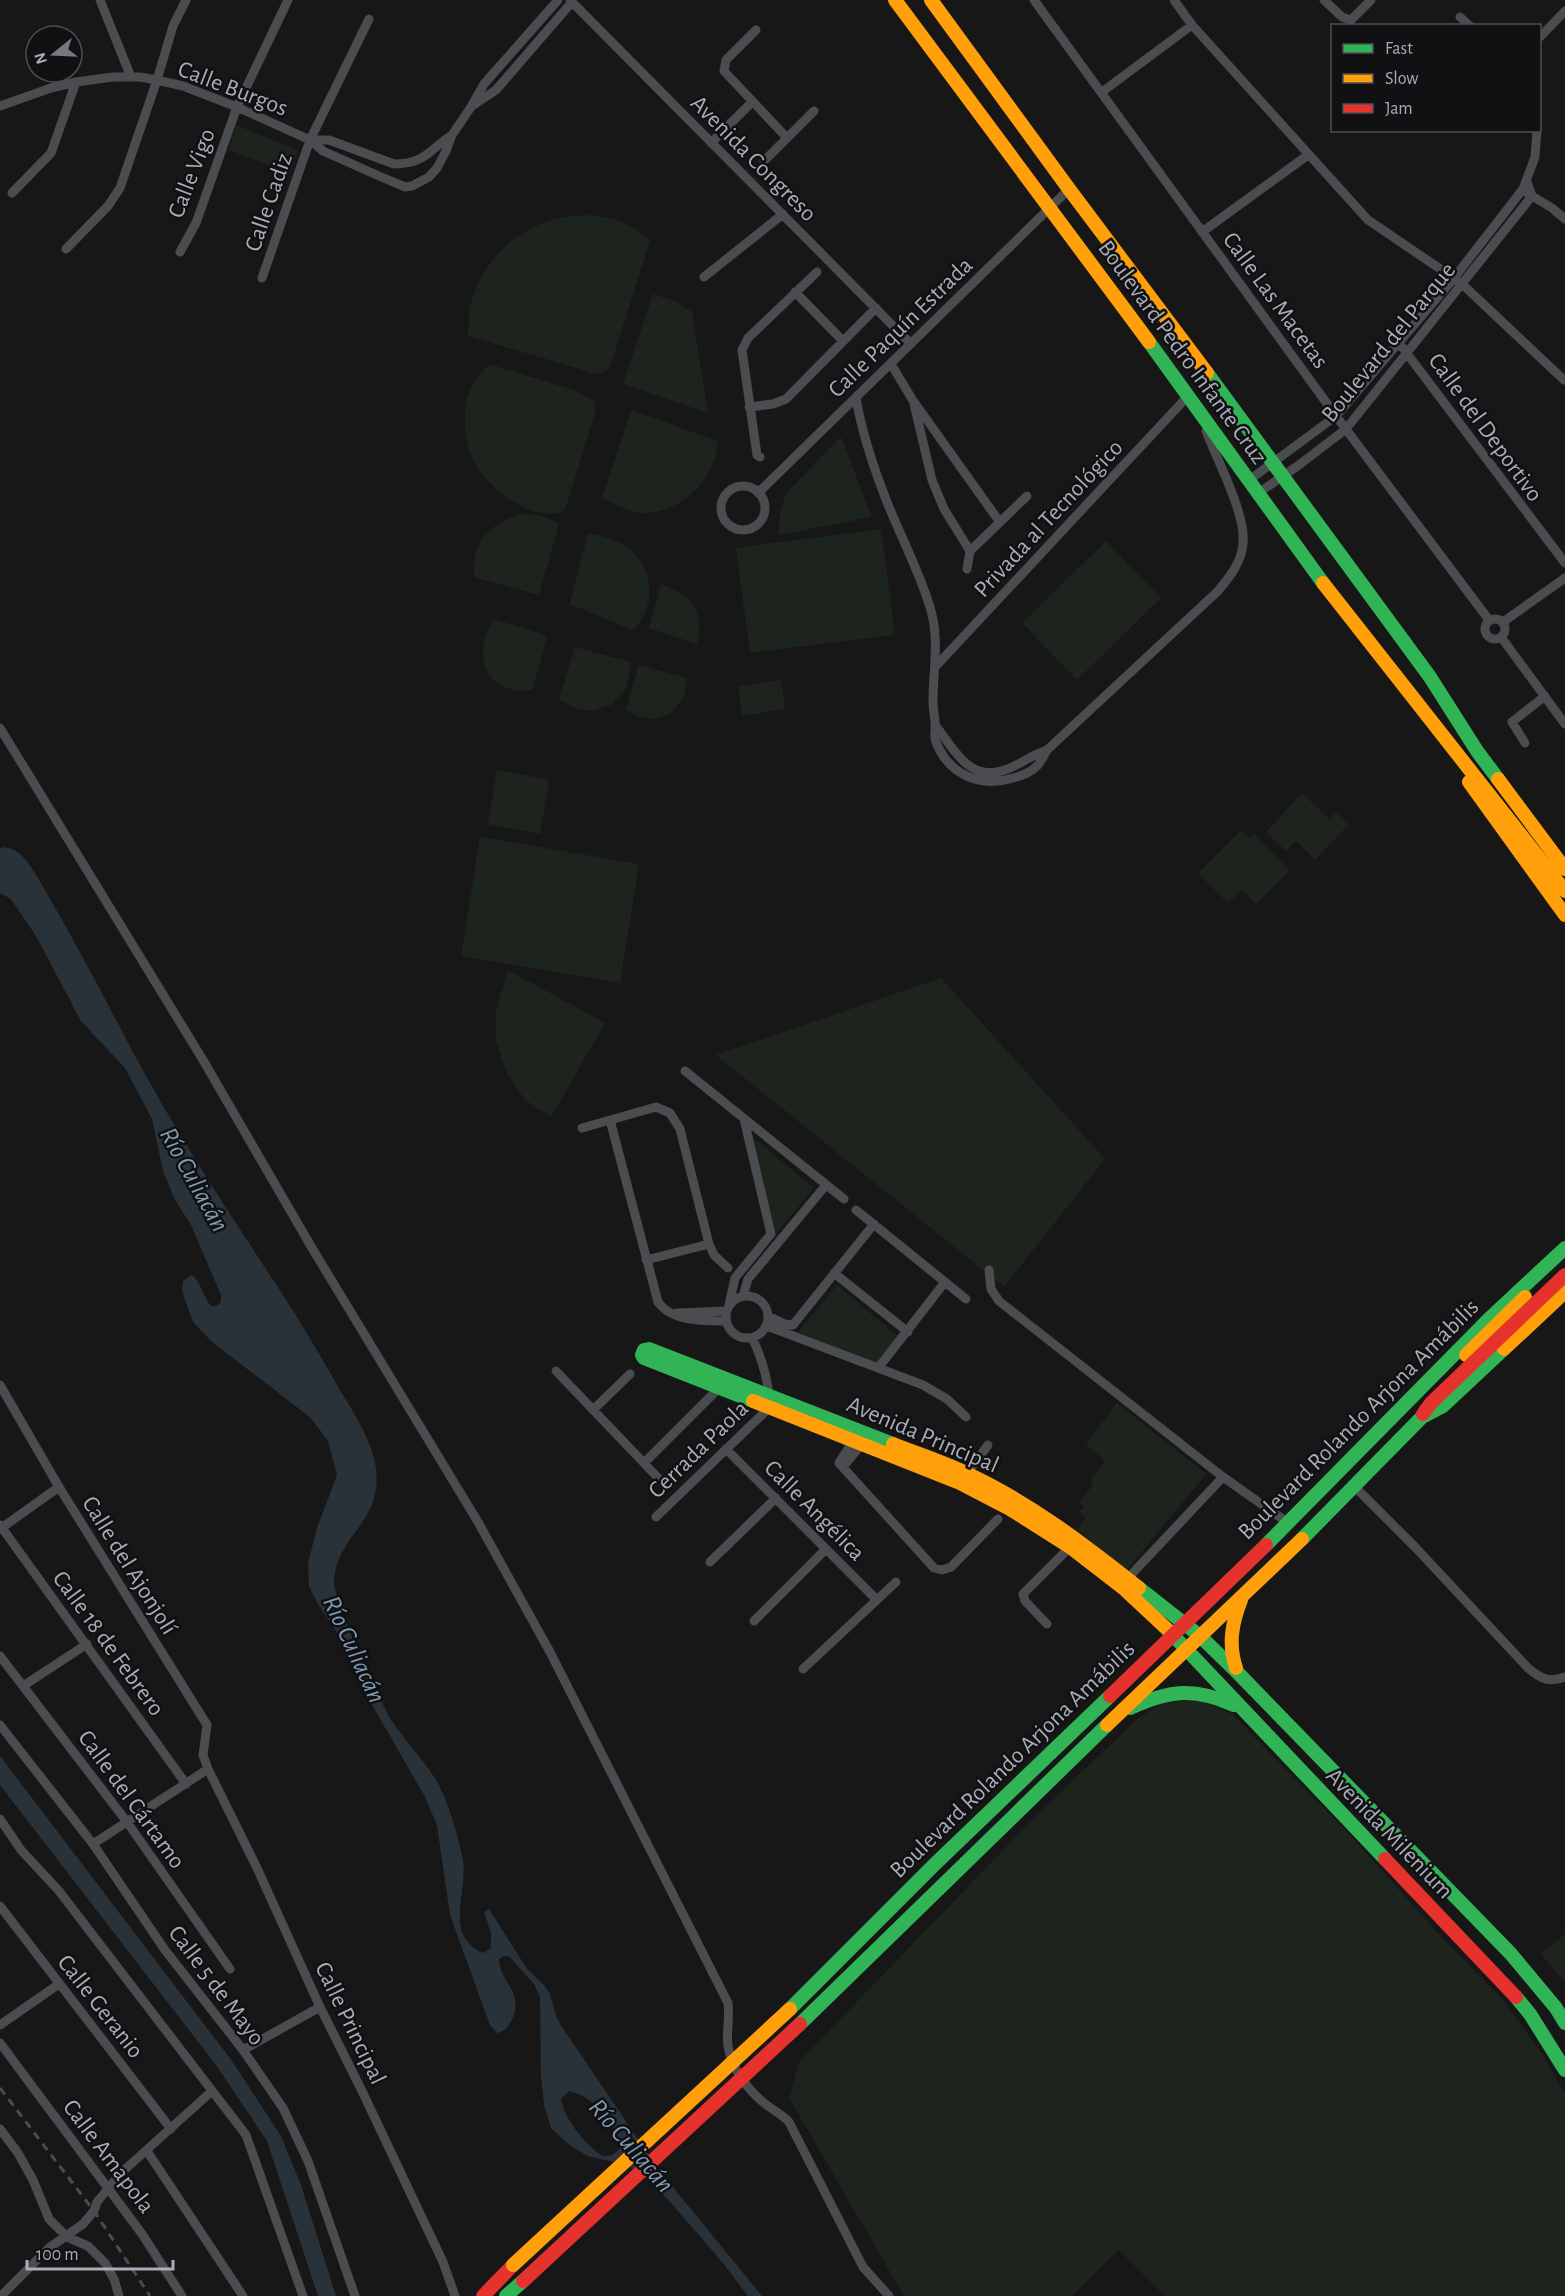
<svg xmlns="http://www.w3.org/2000/svg" width="1565" height="2296" font-family="'Alegreya Sans',sans-serif">
  <style>
    .green { fill: #1d241e }
    .water { fill: #2a3239; fill-rule: evenodd }
    .lines { fill: none; stroke-linecap: round; stroke-linejoin: round }
    .street { stroke: #4b4c50; stroke-width: 9 }
    .fast { stroke: #30b455; stroke-width: 14 }
    .slow { stroke: #ff9f0a; stroke-width: 14 }
    .jam { stroke: #e5322d; stroke-width: 14 }
    .rail { stroke: #4b4c4f; stroke-width: 3; stroke-dasharray: 8 6; stroke-linecap: butt }
    .slow-bridge { stroke: #ff9f0a; stroke-width: 14 }
    .jam-bridge { stroke: #e5322d; stroke-width: 14 }
    .labels { text-anchor: middle; stroke-width: 5; stroke-linejoin: round; paint-order: stroke }
    .street-label { font-size: 24px; fill: #a8adb8; stroke: #111113 }
    .water-label { font-size: 26px; font-style: italic; fill: #7f9bb3; stroke: #111113 }
  </style>
  <rect width="100%" height="100%" fill="#171717"/>
  <path class="green" d="M 236,125 L 298,150 L 290,173 L 229,150 Z
    M 587,215 C 617,219 627,220 650,241 L 610,367 L 602,373 L 593,373 L 468,336 C 469,326 468,314 471,304 C 481,261 517,228 559,218 C 568,216 578,216 587,215 Z
    M 653,294 L 675,301 L 692,312 L 708,413 L 623,384 Z
    M 489,364 L 577,391 L 594,401 L 596,410 L 565,510 C 535,526 483,486 472,458 C 465,441 463,417 467,399 C 470,386 481,374 489,364 Z
    M 631,410 L 718,441 C 716,451 714,463 709,472 C 698,494 671,512 646,513 C 631,513 614,505 602,498 Z
    M 841,437 L 872,517 L 778,535 L 780,510 L 787,492 Z
    M 520,514 L 542,516 L 559,524 L 539,595 L 474,577 C 473,539 487,527 520,514 Z
    M 881,529 L 895,635 L 750,653 L 736,548 Z
    M 588,534 C 624,537 652,559 649,597 C 647,610 643,621 633,630 L 570,604 Z
    M 1106,541 L 1161,598 L 1077,680 L 1022,623 Z
    M 661,584 C 692,596 705,610 697,644 L 649,628 Z
    M 494,619 L 543,634 L 547,638 L 532,690 C 486,696 470,654 494,619 Z
    M 575,647 L 631,662 L 627,687 L 611,705 L 592,711 L 574,708 L 559,699 Z
    M 639,665 L 687,678 L 684,697 L 670,714 L 653,719 L 637,716 L 626,709 Z
    M 781,680 L 785,709 L 742,716 L 738,686 Z
    M 497,770 L 549,780 L 540,834 L 488,824 Z
    M 1302,793 L 1329,819 L 1337,812 L 1349,824 L 1315,860 L 1296,841 L 1286,851 L 1266,832 Z
    M 1241,830 L 1249,838 L 1254,834 L 1290,870 L 1256,904 L 1242,890 L 1228,903 L 1198,873 Z
    M 480,837 L 639,864 L 620,983 L 461,956 Z
    M 508,970 L 605,1023 L 551,1117 L 525,1100 L 507,1073 L 496,1042 L 496,1011 Z
    M 941,978 L 1105,1159 L 1004,1287 L 716,1055 Z
    M 754,1138 L 814,1188 L 775,1235 Z
    M 837,1285 L 899,1337 L 877,1366 L 798,1332 Z
    M 1117,1403 L 1206,1474 L 1126,1571 L 1077,1529 L 1086,1518 L 1079,1512 L 1084,1507 L 1079,1502 L 1093,1485 L 1090,1480 L 1105,1461 L 1086,1444 Z
    M 1177,1700 L 1205,1702 L 1232,1714 L 1353,1838 L 1436,1931 L 1504,2001 L 1542,2054 L 1565,2093 L 1565,2296 L 1165,2296 L 1119,2250 L 1072,2296 L 904,2296 L 789,2098 L 799,2062 L 1032,1820 L 1137,1719 L 1159,1705 Z
    M 1565,1934 L 1565,1982 L 1541,1954 Z"/>
  <path class="water" d="M 4,847 C 8,848 12,848 16,851 C 29,859 41,884 49,897 C 79,949 106,1001 134,1054 C 178,1136 230,1214 281,1292 C 302,1324 321,1357 340,1390 C 353,1411 368,1435 374,1458 C 389,1520 337,1532 334,1581 C 333,1601 380,1701 392,1721 C 409,1747 431,1766 443,1794 C 452,1815 459,1839 463,1861 C 468,1891 443,1936 483,1953 L 491,1948 L 491,1933 L 484,1912 L 489,1909 L 527,1969 L 544,1985 L 550,1994 L 556,2016 L 562,2027 L 659,2170 L 762,2296 L 748,2296 L 723,2263 L 672,2204 L 647,2178 L 626,2165 L 588,2156 L 572,2147 L 551,2128 L 544,2105 L 541,2077 L 540,1997 L 534,1984 L 509,1956 L 504,1956 L 499,1959 C 499,1982 526,1992 511,2022 C 508,2027 503,2032 497,2033 L 490,2025 L 450,1915 L 437,1825 L 424,1795 L 367,1696 L 357,1662 L 318,1604 L 309,1586 L 308,1563 L 317,1528 L 337,1475 L 328,1441 L 311,1418 L 211,1341 L 193,1322 L 182,1291 L 183,1281 L 192,1275 C 201,1283 203,1296 211,1306 L 217,1306 L 221,1302 L 221,1295 L 191,1225 L 175,1200 L 163,1171 L 152,1119 L 125,1068 L 81,1021 L 36,936 L 11,899 L 0,893 L 0,849 ZM 569,2091 C 594,2096 614,2123 621,2147 C 615,2154 611,2157 602,2156 C 585,2143 565,2121 561,2099 Z
    M 0,1756 L 232,2061 L 281,2136 L 301,2185 L 336,2296 L 318,2296 L 267,2141 L 216,2065 L 0,1785 Z"/>
  <g class="lines">
    <path class="street" d="M 100,0 L 131,77
      M 570,0 L 911,344
      M 1034,0 L 1336,416 L 1489,620
      M 1174,0 L 1192,25 L 1368,220 L 1461,283 L 1564,380
      M 1324,0 L 1342,17 L 1351,20 L 1371,0
      M 1460,17 L 1470,26
      M 756,30 L 726,60 L 724,71 L 787,138
      M 1540,37 L 1565,11
      M 1102,92 L 1192,25
      M 0,106 L 51,88 L 76,82 L 113,77 L 140,77 L 157,80 L 183,86 L 237,107 L 310,140 L 323,151 L 379,176 L 405,187 L 412,186 L 429,177 L 437,168 L 446,151 L 452,135 L 471,107 L 484,84 L 558,0
      M 472,106 L 496,90 L 572,2
      M 310,140 L 329,140 L 394,164 C 425,164 429,150 452,135
      M 711,143 L 752,102
      M 764,161 L 814,111
      M 12,193 L 51,153 L 76,82
      M 1527,193 L 1552,208 L 1565,219
      M 1202,232 L 1308,155
      M 66,249 L 108,206 L 120,188 L 157,80 L 173,26 L 186,0
      M 180,252 L 196,223 L 237,107 L 288,0
      M 704,277 L 783,214
      M 262,278 L 310,140 L 369,19
      M 795,292 L 843,341
      M 1402,347 L 1565,563
      M 891,364 L 912,399 L 999,521
      M 856,398 C 862,433 874,469 887,502 C 901,537 919,571 930,607 C 940,639 933,669 933,702 C 933,710 935,717 935,724 C 936,731 933,736 936,742 C 949,775 980,788 1013,778 C 1021,776 1031,772 1037,766 C 1041,762 1044,755 1047,750 L 1217,592 C 1229,578 1242,562 1243,543 C 1246,514 1217,460 1206,431
      M 914,404 L 932,480 L 944,509 L 970,551
      M 749,407 L 773,404 L 786,399 L 876,308
      M 760,457 L 757,455 L 742,350 L 748,338 L 817,272
      M 1248,481 L 1336,416 L 1454,278 L 1523,189 L 1535,157 L 1537,130
      M721 508a22 22 0 1 1 44 0a22 22 0 1 1-44 0Z
      M 758,493 L 1069,189
      M 1257,494 L 1299,465 L 1346,429 L 1532,196 L 1527,182
      M 970,551 L 1027,496
      M 967,569 L 970,551
      M1485 629a10 10 0 1 1 20 0a10 10 0 1 1-20 0Z
      M 1503,622 L 1565,578
      M 1501,637 L 1565,724
      M 936,666 L 1188,396
      M 936,726 C 953,748 969,783 1005,770 C 1020,765 1029,756 1047,750
      M 0,728 L 203,1060 L 312,1248 L 478,1522 L 550,1652 L 728,2003 C 730,2018 726,2032 728,2046 C 731,2067 747,2089 763,2102 C 772,2110 781,2113 789,2122 L 863,2267 L 889,2296
      M 1525,743 L 1512,722 L 1545,696
      M 685,1071 L 844,1199
      M 744,1119 L 771,1234
      M 610,1120 L 658,1302 C 672,1322 704,1321 726,1321
      M 582,1128 L 656,1107 L 670,1113 L 680,1129 L 709,1244 L 714,1255 L 728,1268
      M 856,1210 L 966,1299
      M 646,1260 L 709,1244
      M 989,1270 L 991,1289 L 999,1301 L 1223,1477 L 1287,1522
      M 834,1273 L 908,1332
      M726 1317a21 21 0 1 1 42 0a21 21 0 1 1-42 0Z
      M 743,1296 L 748,1279 L 826,1185
      M 729,1305 L 735,1278 L 771,1234
      M 677,1313 L 727,1311
      M 768,1316 L 785,1324 L 793,1325
      M 793,1325 L 874,1224
      M 767,1326 L 923,1385 L 947,1399 L 966,1417
      M 879,1367 L 945,1282
      M 556,1371 L 664,1484
      M 0,1385 L 59,1487 L 207,1725 L 203,1755 L 208,1769 L 257,1868 L 320,2007 L 362,2091 L 443,2262 L 455,2296
      M 593,1410 L 630,1374
      M 853,1441 L 839,1463 L 934,1568 L 942,1570 L 951,1567 L 998,1519
      M 726,1449 L 877,1600
      M 644,1463 L 723,1384
      M 843,1467 L 862,1444
      M 965,1476 L 988,1445
      M 1353,1485 L 1415,1547 L 1528,1668 C 1541,1679 1549,1683 1565,1677
      M 656,1517 L 768,1409 C 772,1390 761,1355 752,1338
      M 0,1525 L 186,1784
      M 0,1529 L 59,1487
      M 710,1562 L 776,1498
      M 1128,1578 L 1223,1477
      M 754,1621 L 826,1549
      M 1047,1624 L 1025,1601 L 1023,1594 L 1070,1547
      M 0,1656 L 127,1822 L 230,1969
      M 803,1669 L 896,1582
      M 23,1686 L 87,1644
      M 0,1725 L 93,1844 L 165,1950 L 243,2050 L 283,2108 L 308,2161 L 355,2296
      M 0,1819 L 21,1850 L 59,1891 L 246,2135 L 303,2296
      M 93,1844 L 208,1769
      M 0,1906 L 171,2129
      M 0,2025 L 59,1984
      M 0,2043 L 142,2234 L 182,2296
      M 243,2050 L 320,2007
      M 0,2129 L 18,2153 L 33,2180 L 49,2219 L 67,2237 L 88,2246 L 105,2263 L 114,2279 L 119,2296
      M 147,2151 L 243,2296
      M 1,2296 L 49,2248 L 83,2224 L 94,2211 L 97,2202 L 121,2173 L 212,2091"/>
    <path class="fast" d="M 1149,342 L 1323,583
      M 1207,373 L 1430,677 L 1477,751 L 1498,779
      M 753,1401 L 644,1358 L 642,1355 L 644,1350 L 649,1349 L 893,1444
      M 1302,1539 L 1422,1417 L 1443,1406 L 1504,1349
      M 1266,1545 L 1491,1317 L 1565,1248
      M 1139,1588 L 1200,1636 L 1238,1673 L 1511,1954 L 1556,2008 L 1565,2023
      M 1168,1630 L 1385,1859
      M 1130,1708 C 1170,1690 1194,1687 1234,1705
      M 1516,1997 L 1530,2014 L 1565,2070
      M 790,2009 L 935,1864 L 1110,1696
      M 800,2024 L 1107,1725
      M 506,2296 L 523,2281"/>
    <path class="slow" d="M 895,0 L 1149,342
      M 931,0 L 1069,189 L 1207,373
      M 1323,583 L 1565,891
      M 1498,779 L 1565,869
      M 1469,782 L 1565,915
      M 1504,1349 L 1565,1292
      M 1466,1355 L 1525,1297
      M 753,1401 L 960,1483 L 1010,1509 L 1070,1547 L 1123,1588 L 1168,1630
      M 893,1444 C 918,1454 943,1462 966,1473 C 1029,1502 1085,1545 1139,1588
      M 1236,1668 C 1228,1644 1232,1623 1241,1600
      M 1107,1725 L 1302,1539"/>
    <path class="jam" d="M 1423,1414 L 1431,1403 L 1565,1275
      M 1110,1696 L 1266,1545
      M 1385,1859 L 1516,1997
      M 483,2296 L 513,2265"/>
    <path class="rail" d="M 0,2088 L 94,2211 L 150,2296"/>
    <path class="slow-bridge" d="M 513,2265 L 790,2009"/>
    <path class="jam-bridge" d="M 523,2281 L 800,2024"/>
  </g>
  <g class="labels">
    <g class="street-label">
      <text transform="translate(233 88) rotate(21)" y="8">Calle Burgos</text>
      <text transform="translate(754 158) rotate(45)" y="8">Avenida Congreso</text>
      <text transform="translate(191 173) rotate(-69)" y="8">Calle Vigo</text>
      <text transform="translate(268 202) rotate(-71)" y="8">Calle Cadiz</text>
      <text transform="translate(1276 300) rotate(54)" y="8">Calle Las Macetas</text>
      <text transform="translate(900 327) rotate(-44)" y="8">Calle Paquín Estrada</text>
      <text transform="translate(1388 342) rotate(-51)" y="8">Boulevard del Parque</text>
      <text transform="translate(1183 352) rotate(54)" y="8">Boulevard Pedro Infante Cruz</text>
      <text transform="translate(1486 427) rotate(54)" y="8">Calle del Deportivo</text>
      <text transform="translate(1048 518) rotate(-47)" y="8">Privada al Tecnológico</text>
      <text transform="translate(1358 1419) rotate(-45)" y="8">Boulevard Rolando Arjona Amábilis</text>
      <text transform="translate(923 1434) rotate(23)" y="8">Avenida Principal</text>
      <text transform="translate(698 1449) rotate(-44)" y="8">Cerrada Paola</text>
      <text transform="translate(815 1510) rotate(45)" y="8">Calle Angélica</text>
      <text transform="translate(130 1565) rotate(58)" y="8">Calle del Ajonjolí</text>
      <text transform="translate(109 1643) rotate(54)" y="8">Calle 18 de Febrero</text>
      <text transform="translate(1012 1759) rotate(-44)" y="8">Boulevard Rolando Arjona Amábilis</text>
      <text transform="translate(132 1799) rotate(54)" y="8">Calle del Cártamo</text>
      <text transform="translate(1390 1833) rotate(46)" y="8">Avenida Milenium</text>
      <text transform="translate(217 1985) rotate(53)" y="8">Calle 5 de Mayo</text>
      <text transform="translate(101 2006) rotate(52)" y="8">Calle Geranio</text>
      <text transform="translate(351 2023) rotate(64)" y="8">Calle Principal</text>
      <text transform="translate(109 2156) rotate(53)" y="8">Calle Amapola</text>
    </g>
    <g class="water-label">
      <text transform="translate(195 1179) rotate(61)" y="9">Río Culiacán</text>
      <text transform="translate(355 1649) rotate(65)" y="9">Río Culiacán</text>
      <text transform="translate(632 2145) rotate(49)" y="9">Río Culiacán</text>
    </g>
  </g>
  <rect x="1331" y="24" width="210" height="108" fill="#111113" stroke="#4d4f55" stroke-width="1.5"/>
  <rect x="1343" y="44" width="30" height="9" fill="#30b455" stroke="#4d4f55" stroke-width="1.5"/>
  <text x="1385" y="54" font-size="18" fill="#a8adb8">Fast</text>
  <rect x="1343" y="74" width="30" height="9" fill="#ff9f0a" stroke="#4d4f55" stroke-width="1.5"/>
  <text x="1385" y="84" font-size="18" fill="#a8adb8">Slow</text>
  <rect x="1343" y="104" width="30" height="9" fill="#e5322d" stroke="#4d4f55" stroke-width="1.5"/>
  <text x="1385" y="114" font-size="18" fill="#a8adb8">Jam</text>
  <g transform="translate(54 54) rotate(252)"><circle r="28" fill="#111113" stroke="#4d4f55" stroke-width="1.5"/>
  <path d="M0-4.5L10 22L0 15L-10 22Z" fill="#757880"/>
  <text y="-9" font-size="16" font-weight="bold" text-anchor="middle" fill="#a8adb8">N</text>
  </g>
  <path d="M27 2260v9h146v-9" fill="none" stroke="#a8adb8" stroke-width="3"/>
  <text x="36" y="2260" font-size="18" fill="#a8adb8" stroke="#111113" stroke-width="4.5" paint-order="stroke">100 m</text>
</svg>
